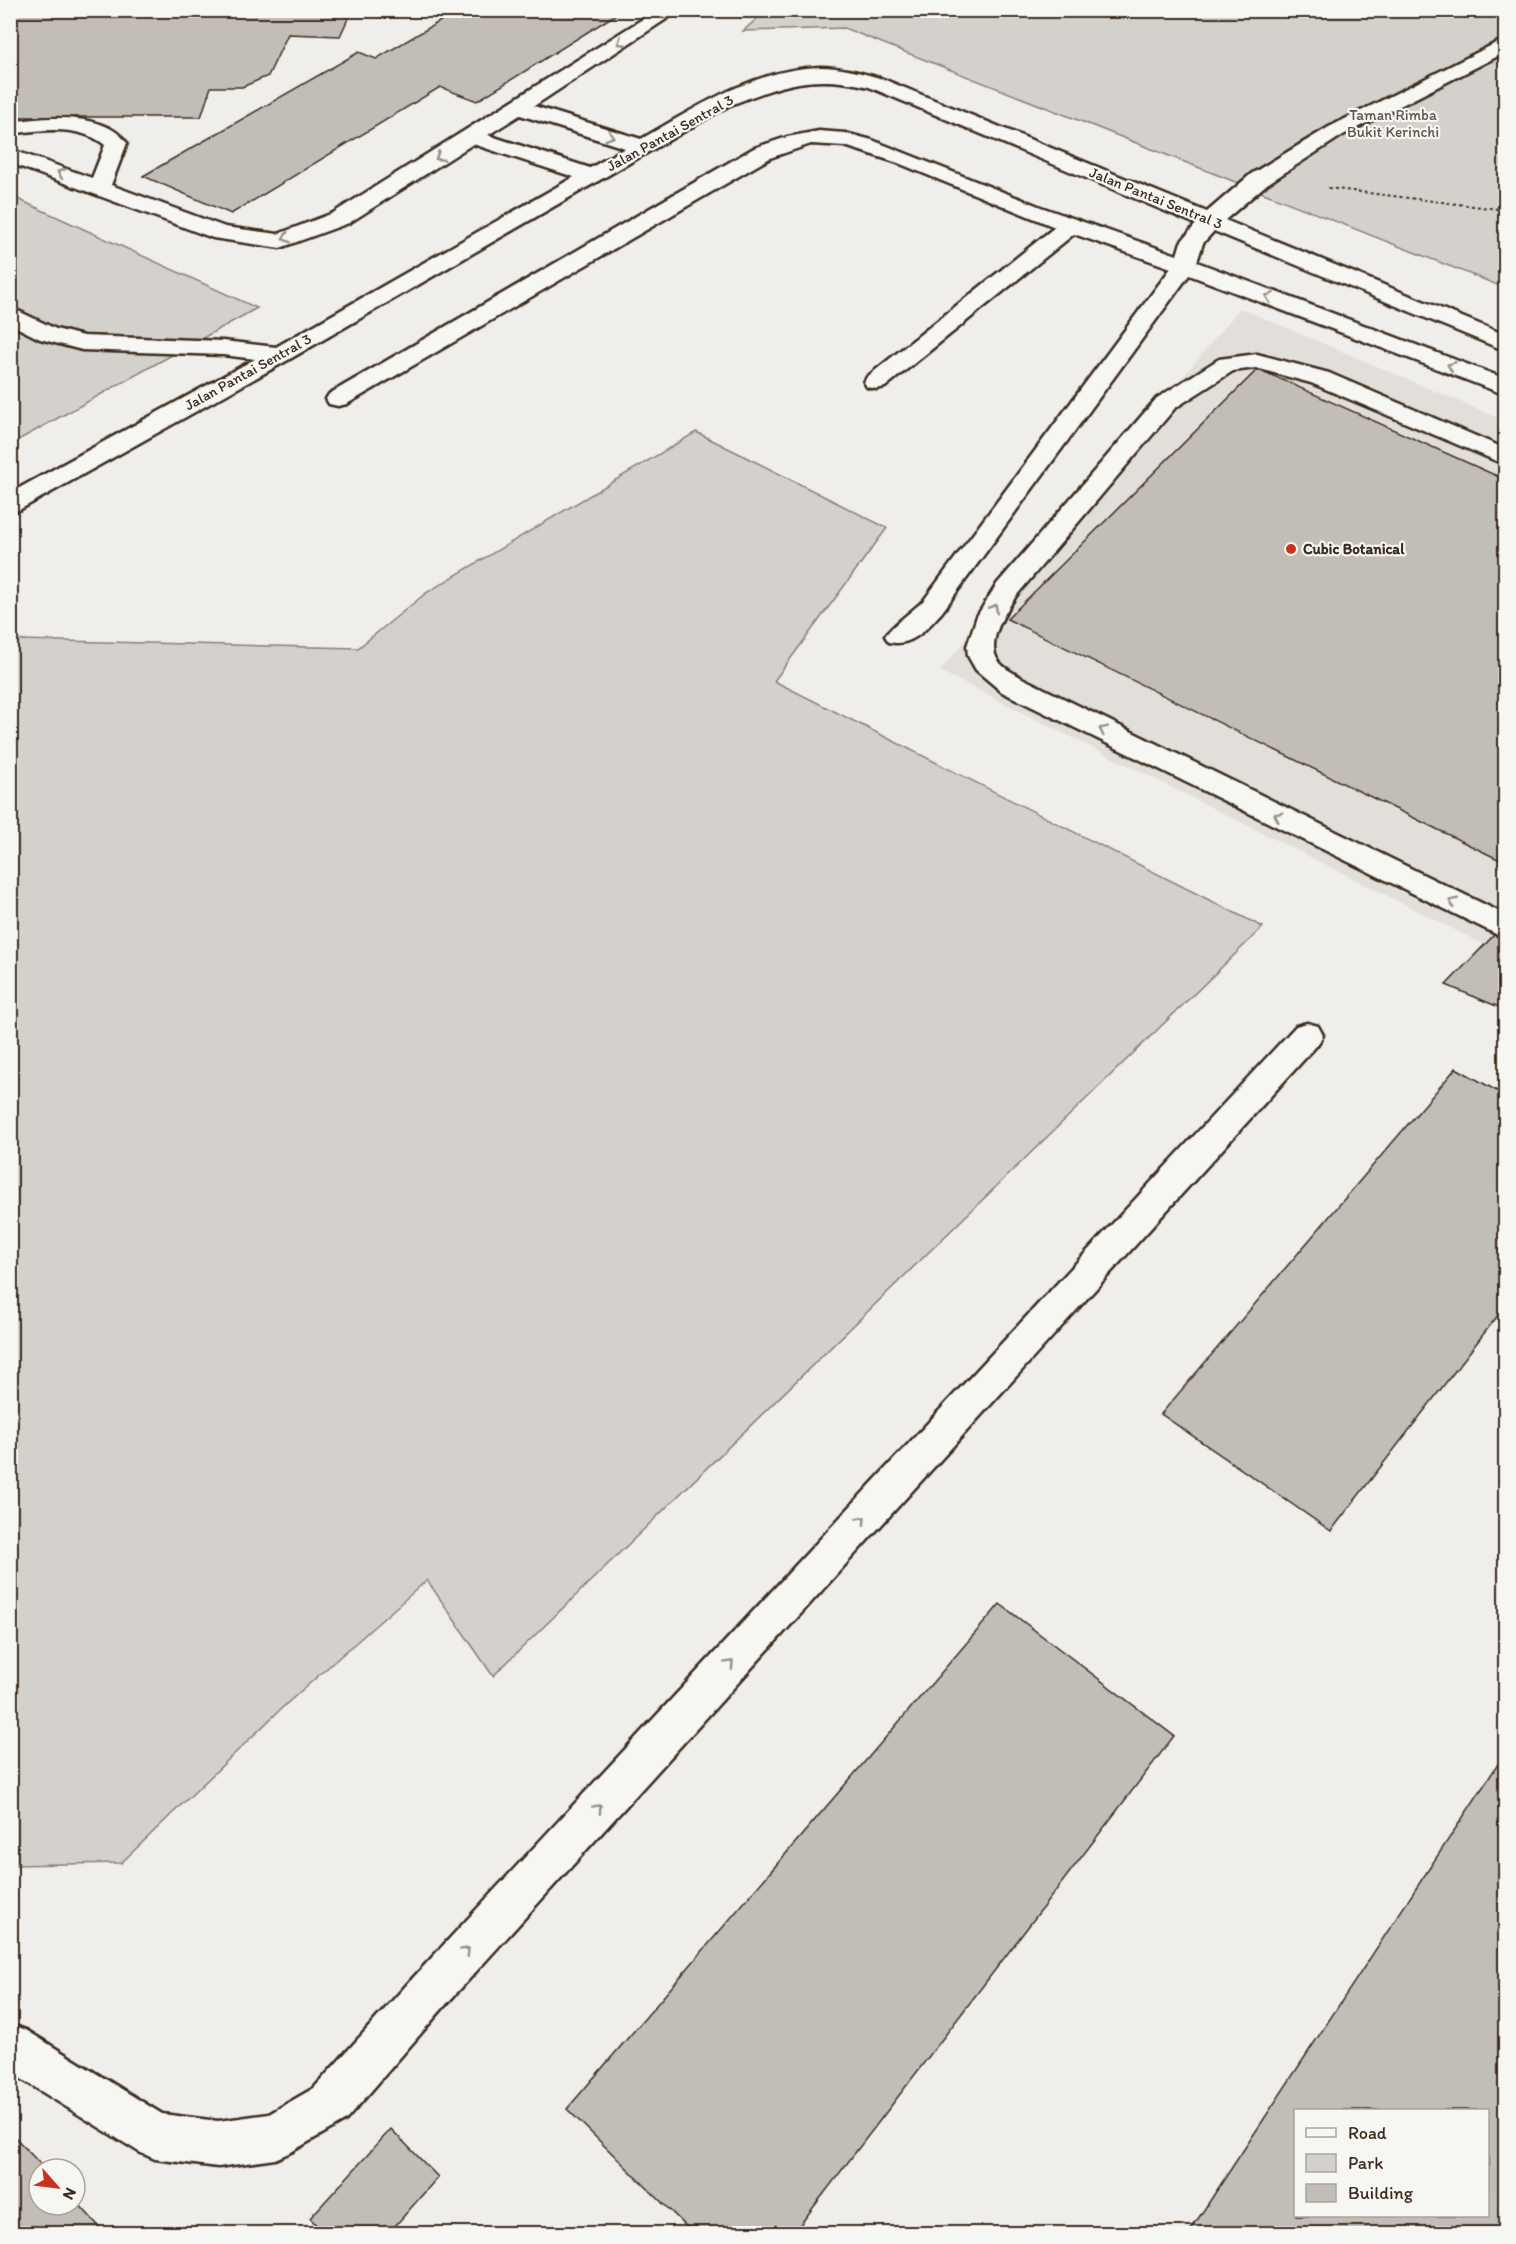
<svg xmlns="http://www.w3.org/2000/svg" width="1516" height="2244" font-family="Itim,sans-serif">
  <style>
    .built { fill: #e2dfdb }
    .green { fill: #d4d1cc; stroke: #887e75; stroke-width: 1.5 }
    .building { fill: #c2bdb7; stroke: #3b2a1e; stroke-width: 1.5; fill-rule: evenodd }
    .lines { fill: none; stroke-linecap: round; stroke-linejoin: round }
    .minor-casing { stroke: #3b2a1e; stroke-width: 5 }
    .path { stroke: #3b2a1e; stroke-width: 2; stroke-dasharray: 3 3; stroke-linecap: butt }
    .minor { fill: #f6f6f2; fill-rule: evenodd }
    .oneway { stroke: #989088 }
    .poi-dot { fill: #c8321e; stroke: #f6f6f2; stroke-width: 2 }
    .labels { text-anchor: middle; stroke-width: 4.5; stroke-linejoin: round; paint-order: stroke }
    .far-park-label { font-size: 15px; fill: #61544a; stroke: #f6f6f2 }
    .far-street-label { font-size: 15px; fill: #3b2a1e; stroke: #f6f6f2 }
    .far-poi-label { font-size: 15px; font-weight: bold; fill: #3b2a1e; stroke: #f6f6f2; text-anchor: start }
  </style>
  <rect width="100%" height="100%" fill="#efeeea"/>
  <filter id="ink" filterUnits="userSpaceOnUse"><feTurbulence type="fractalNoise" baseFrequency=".0167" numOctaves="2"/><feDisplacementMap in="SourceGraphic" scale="12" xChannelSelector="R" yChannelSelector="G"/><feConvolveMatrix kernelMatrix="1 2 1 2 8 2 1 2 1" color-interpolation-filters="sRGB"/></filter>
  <g filter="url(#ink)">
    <path class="built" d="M 1240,308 L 1505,421 L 1505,955 L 940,671 Z"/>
    <path class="green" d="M 767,10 L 1505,11 L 1505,288 L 844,28 L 743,31 Z
      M 11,196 L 257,308 L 11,444 Z
      M 696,432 L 887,528 L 774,681 L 1263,927 L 493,1676 L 427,1580 L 284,1706 L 121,1863 L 11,1865 L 11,634 L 19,640 L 358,648 L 426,593 Z"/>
    <path class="building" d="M 10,10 L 352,10 L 340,36 L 288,34 L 268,76 L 242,87 L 211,87 L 201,117 L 10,117 Z
      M 459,10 L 623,10 L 477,101 L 440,87 L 231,214 L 143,176 L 359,52 L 376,59 Z
      M 1258,369 L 1506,480 L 1506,863 L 1007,619 Z
      M 1498,931 L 1506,935 L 1506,1010 L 1446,985 Z
      M 1456,1068 L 1506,1096 L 1506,1305 L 1331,1531 L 1161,1414 Z
      M 1000,1604 L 1174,1736 L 793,2234 L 694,2234 L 567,2109 Z
      M 1506,1752 L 1506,2234 L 1188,2234 ZM 1296,2110 L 1488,2110 L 1488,2216 L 1296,2216 Z
      M 391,2129 L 438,2177 L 388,2234 L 324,2234 L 310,2218 Z
      M 10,2132 L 45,2169 L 39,2169 L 39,2205 L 75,2205 L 75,2200 L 106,2234 L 10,2234 Z"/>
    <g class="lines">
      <defs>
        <path id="minor" d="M 657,10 L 680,10 L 534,106 L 641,139 C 695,108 754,69 820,67 C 841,67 862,73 883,79 L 1207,212 L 1251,174 L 1329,127 L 1506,38 L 1506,52 L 1343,135 L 1267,184 L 1225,220 L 1506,335 L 1506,351 L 1214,231 L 1203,243 L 1197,262 L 1506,379 L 1506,395 L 1189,275 L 942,612 C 928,627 912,648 889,642 L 885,636 C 894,623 912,612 924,600 L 1171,268 L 1074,234 L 885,387 L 876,389 L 867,387 L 864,382 L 867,377 L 1055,227 L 898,163 L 845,146 L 811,144 L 770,158 L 347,404 L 338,406 L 329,404 L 326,399 L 329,394 L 754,148 L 787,137 L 819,131 L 845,133 L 872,140 L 1041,207 L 1177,255 L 1181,242 L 1196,224 L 869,87 C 810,73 782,85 728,106 L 288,360 L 19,510 L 10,512 L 10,493 L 255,359 L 223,355 L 82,350 L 40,339 L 10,324 L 10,307 L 56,329 L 83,336 L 223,341 L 276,347 L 574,177 L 473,144 L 349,223 L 280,248 L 213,238 L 10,163 L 10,149 L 92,178 L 105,145 C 79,124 42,130 10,134 L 10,122 C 44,117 105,111 127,143 L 111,185 L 225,227 L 278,234 L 333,213 ZM 520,115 L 625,148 L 590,168 L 488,135 Z
          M 1257,354 L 1329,373 L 1506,449 L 1506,465 L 1311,383 L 1256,368 L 1233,371 L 1175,408 L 1016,596 C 1006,611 988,638 996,657 C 1000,667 1014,673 1022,678 L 1506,915 L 1506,939 L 1002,692 L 976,670 L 968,656 L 967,646 L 977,616 L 997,584 L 1157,398 L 1219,359 Z
          M 1307,1023 L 1318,1026 L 1323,1035 L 1318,1044 L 442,2009 L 346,2120 L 291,2152 L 275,2159 L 218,2167 L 155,2159 L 139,2152 L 10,2072 L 10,2024 L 26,2030 L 162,2114 L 218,2121 L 269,2114 L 314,2088 L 412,1979 L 1296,1026 Z"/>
      </defs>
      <use href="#minor" class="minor-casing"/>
      <path class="path" d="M 1328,188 L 1506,210"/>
      <use href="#minor" class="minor"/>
    </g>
    <defs><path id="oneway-chevron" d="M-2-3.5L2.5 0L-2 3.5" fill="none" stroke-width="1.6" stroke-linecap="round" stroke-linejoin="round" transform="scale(1.5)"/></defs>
    <g class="oneway">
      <use href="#oneway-chevron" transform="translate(621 42) rotate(148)"/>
      <use href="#oneway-chevron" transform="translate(610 136) rotate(17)"/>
      <use href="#oneway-chevron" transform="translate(439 157) rotate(148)"/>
      <use href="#oneway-chevron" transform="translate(61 173) rotate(-160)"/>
      <use href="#oneway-chevron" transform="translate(286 238) rotate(164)"/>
      <use href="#oneway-chevron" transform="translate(1269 297) rotate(-159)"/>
      <use href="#oneway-chevron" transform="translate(1451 366) rotate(-159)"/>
      <use href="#oneway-chevron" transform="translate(994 608) rotate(-59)"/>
      <use href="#oneway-chevron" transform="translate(1103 730) rotate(-154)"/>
      <use href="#oneway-chevron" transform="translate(1278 816) rotate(-154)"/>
      <use href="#oneway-chevron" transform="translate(1453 902) rotate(-154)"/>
      <use href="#oneway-chevron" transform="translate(862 1520) rotate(-47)"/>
      <use href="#oneway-chevron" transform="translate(730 1664) rotate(-47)"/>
      <use href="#oneway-chevron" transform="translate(598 1808) rotate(-47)"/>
      <use href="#oneway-chevron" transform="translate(466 1951) rotate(-47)"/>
    </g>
  </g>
  <circle class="poi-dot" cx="1291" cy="549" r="6"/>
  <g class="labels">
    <g class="far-park-label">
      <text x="1393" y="120">Taman Rimba<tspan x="1393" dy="17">Bukit Kerinchi</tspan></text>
    </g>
    <g class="far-street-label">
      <text transform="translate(670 133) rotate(-29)" y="5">Jalan Pantai Sentral 3</text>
      <text transform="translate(1156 198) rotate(22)" y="5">Jalan Pantai Sentral 3</text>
      <text transform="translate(248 372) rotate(-29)" y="5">Jalan Pantai Sentral 3</text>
    </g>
    <g class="far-poi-label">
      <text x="1303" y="554">Cubic Botanical</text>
    </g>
  </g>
  <rect width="1516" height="2244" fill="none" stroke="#f6f6f2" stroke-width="36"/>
  <rect x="18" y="18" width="1480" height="2208" fill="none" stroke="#3b2a1e" stroke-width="2" filter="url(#ink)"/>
  <rect x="1294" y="2109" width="195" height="108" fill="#f6f6f2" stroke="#aba49d" stroke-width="1.5"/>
  <rect x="1306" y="2128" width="30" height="9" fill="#f6f6f2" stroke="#aba49d" stroke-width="1.5"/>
  <text x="1348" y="2139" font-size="18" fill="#3b2a1e">Road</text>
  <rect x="1306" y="2154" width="30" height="18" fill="#d4d1cc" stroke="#aba49d" stroke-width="1.5"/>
  <text x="1348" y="2169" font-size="18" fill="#3b2a1e">Park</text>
  <rect x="1306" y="2184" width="30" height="18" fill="#c2bdb7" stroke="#aba49d" stroke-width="1.5"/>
  <text x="1348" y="2199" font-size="18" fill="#3b2a1e">Building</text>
  <g transform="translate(57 2187) rotate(118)"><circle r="28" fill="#f6f6f2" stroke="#aba49d" stroke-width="1.5"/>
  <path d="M0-4.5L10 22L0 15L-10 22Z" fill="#c8321e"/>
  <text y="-9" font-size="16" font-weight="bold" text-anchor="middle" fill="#3b2a1e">N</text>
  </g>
</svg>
